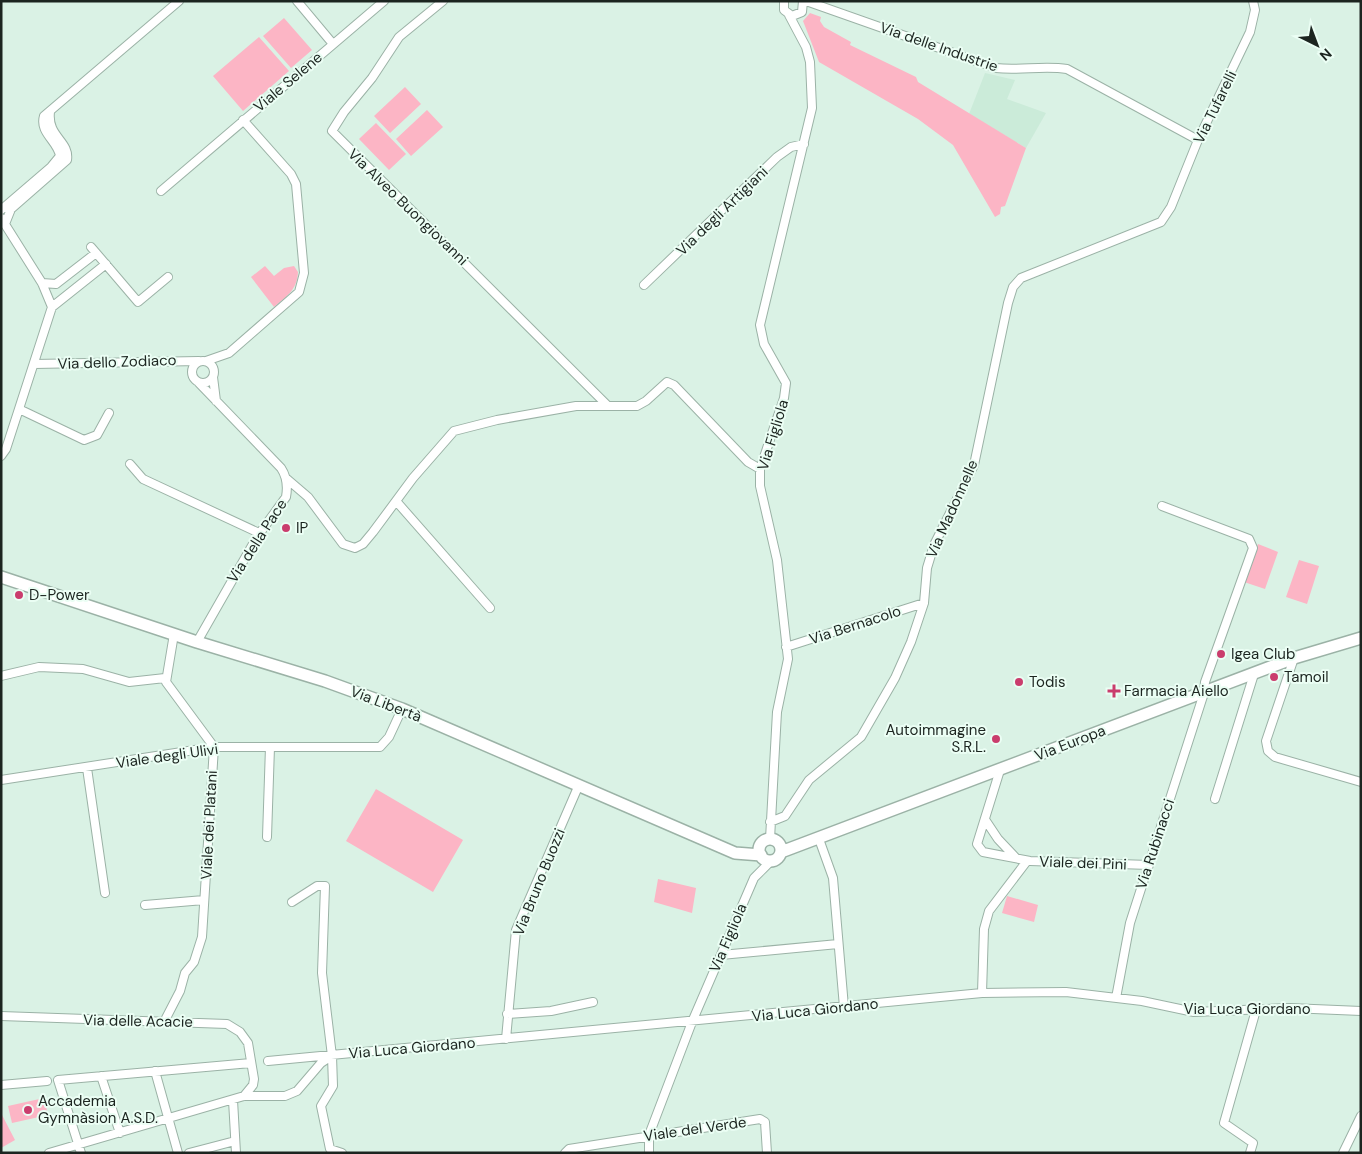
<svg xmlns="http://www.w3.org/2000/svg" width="1362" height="1154" font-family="'DM Sans',sans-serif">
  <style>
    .built { fill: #cbebd9 }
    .green { fill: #fcb5c5 }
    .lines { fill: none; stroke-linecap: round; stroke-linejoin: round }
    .street-casing { stroke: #9bb2a6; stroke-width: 10 }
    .secondary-casing { stroke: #9bb2a6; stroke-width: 14 }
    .street { stroke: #fff; stroke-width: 8 }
    .secondary { stroke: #fff; stroke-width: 11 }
    .poi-dot { fill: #ca3d6d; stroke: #ebfef4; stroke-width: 2 }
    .labels { text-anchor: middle; stroke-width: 4; stroke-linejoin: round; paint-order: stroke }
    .street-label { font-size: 15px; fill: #1c2520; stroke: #ebfef4 }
    .poi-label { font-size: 15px; fill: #1c2520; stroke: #ebfef4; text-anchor: start }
  </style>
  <rect width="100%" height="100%" fill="#daf2e5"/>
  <path class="built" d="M 985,73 L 1015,80 L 1007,99 L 1046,113 L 1026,148 L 969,114 Z"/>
  <path class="green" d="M 810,13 L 821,17 L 820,21 L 824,27 L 851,42 L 850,45 L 916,77 L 918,82 L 1026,148 L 1005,206 L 1001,207 L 1000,214 L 995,217 L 953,145 L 918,119 L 819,62 L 803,21 Z
    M 284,18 L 312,50 L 291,68 L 263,36 Z
    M 259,37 L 289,71 L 243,111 L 213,76 Z
    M 405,87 L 421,104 L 390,133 L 374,116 Z
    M 427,110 L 443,127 L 411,156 L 396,139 Z
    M 376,123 L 406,154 L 389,170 L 359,139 Z
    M 265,266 L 274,276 L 284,268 L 294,266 L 298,272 C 297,290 287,296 274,307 L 251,277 Z
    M 1258,544 L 1278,552 L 1265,589 L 1244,582 Z
    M 1299,560 L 1319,566 L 1307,604 L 1286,597 Z
    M 376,789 L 463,840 L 433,892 L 346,841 Z
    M 658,879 L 696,888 L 692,913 L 654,902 Z
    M 1007,896 L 1038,905 L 1034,922 L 1002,913 Z
    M 44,1098 L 48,1115 L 12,1123 L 8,1106 Z
    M 1,1113 L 15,1140 L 1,1148 Z"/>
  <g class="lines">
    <defs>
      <path id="street" d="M 297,1 L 333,44
        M 443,1 L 399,37 L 372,78 L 344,112 L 332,131 L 607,405
        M 784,1 L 784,10 L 792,16 L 802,12 L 803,1
        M 806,1 L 996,68 C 1020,71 1043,65 1067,69 L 1198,140
        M 161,191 L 384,1
        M 1,210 L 51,167 L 60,156 C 58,141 39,133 44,116 L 179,1
        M 1,218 L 42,283 L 52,307 L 6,449 L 1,456
        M 5,224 L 11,209 L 67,160 C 70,141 47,137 50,112
        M 91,247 L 138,302 L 168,277
        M 42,283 L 56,284 L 96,253
        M 644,285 L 777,157 L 791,147 L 804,144
        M 52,307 L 106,264
        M192 372a11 11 0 1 1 22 0a11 11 0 1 1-22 0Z
        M 206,361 L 229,353 L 299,292 L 304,273 L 296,184 L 291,174 L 243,120
        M 34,364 L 199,361
        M 213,377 L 216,401
        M 19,409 L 84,440 L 97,435 L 109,413
        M 130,464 L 143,479 L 259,533
        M 287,479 L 308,497 L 343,544 L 355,548 L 363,544 L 373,532 L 413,478 L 454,431 L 497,420 L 576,406 L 637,406 L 646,401 L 667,382 L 674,385 L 748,462 L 760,469
        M 396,501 L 490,608
        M 197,642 L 257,537 L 286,497 C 288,486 287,477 281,468 L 199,383
        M 786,647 L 924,603
        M 1294,658 L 1266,741 L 1268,751 L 1275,757 L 1361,782
        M 1,676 L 39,667 L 83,669 L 129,682 L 165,678
        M 87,768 L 105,893
        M 1000,770 L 977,844 L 983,852 L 1030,861 L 1149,865
        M 1,780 L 214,747 L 380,747 L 389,737 L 402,709
        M 1215,799 L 1254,674
        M 986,821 L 998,839 L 1016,858
        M 770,822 L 785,816 L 809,780 L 861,737 L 895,678 L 911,642 L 924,603 L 927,568 L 934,545 L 974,465 L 1008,303 L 1013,287 L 1021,278 L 1161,222 L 1171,207 L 1198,140 L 1250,32 L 1255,10 L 1253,1
        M 267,837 L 270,747
        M 770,839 L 777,712 L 788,659 L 777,560 L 760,486 L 760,469 L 784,398 L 786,383 L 764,344 L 760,325 L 812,108 L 810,62 L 806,47 L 789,15
        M 819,839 L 833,878 L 844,1007
        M 292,902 L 317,886 L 325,886 L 322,973 L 332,1056 L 333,1086 L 321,1106 L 330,1149 L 342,1153
        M 145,905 L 204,900
        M 721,955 L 838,944
        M 982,993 L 984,929 L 989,911 L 1027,861
        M 1116,998 L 1130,923 L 1204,693 L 1205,682 L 1253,548 L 1249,539 L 1162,506
        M 507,1014 L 551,1011 L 593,1002
        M 1,1016 L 227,1024 L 240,1032 L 248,1043 L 254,1079 L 253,1085 L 244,1096
        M 164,1022 L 180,991 L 185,973 L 194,962 L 202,937 L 214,747 L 166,682 L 174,634
        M 506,1039 L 516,930 L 578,787
        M 268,1061 L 982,993 L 1066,992 L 1142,1001 L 1194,1012 L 1290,1008 L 1361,1011
        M 155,1071 L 178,1153
        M 101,1076 L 120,1133
        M 1,1085 L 47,1081
        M 233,1100 L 236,1153
        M 49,1153 L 244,1096 L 285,1096 L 297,1091 L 321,1063 L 330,1057
        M 81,1153 L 58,1080 L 251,1063
        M 189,1153 L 235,1141
        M 565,1153 L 569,1149 L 760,1119 L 765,1122 L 767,1153
        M 649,1153 L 649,1135 L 692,1022 L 754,878 L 772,860
        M 1250,1153 L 1253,1143 L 1224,1123 L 1256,1010
        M 1343,1153 L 1361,1116"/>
      <path id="secondary" d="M 1,577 L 197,642 L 325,681 L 402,709 L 735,853 L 761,855
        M759 850a11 11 0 1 1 22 0a11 11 0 1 1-22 0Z
        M 781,852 L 1294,658 L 1361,638"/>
    </defs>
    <use href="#street" class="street-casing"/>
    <use href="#secondary" class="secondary-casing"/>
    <use href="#street" class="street"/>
    <use href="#secondary" class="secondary"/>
  </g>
  <g class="poi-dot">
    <circle cx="286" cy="528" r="5"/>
    <circle cx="19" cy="595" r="5"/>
    <circle cx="1221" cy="654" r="5"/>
    <circle cx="1274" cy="677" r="5"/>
    <circle cx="1019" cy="682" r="5"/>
    <path d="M1111.5 683.5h5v5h5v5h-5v5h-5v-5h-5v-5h5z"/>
    <circle cx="996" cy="739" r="5"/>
    <circle cx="28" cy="1110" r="5"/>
  </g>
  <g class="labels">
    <g class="street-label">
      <text transform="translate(939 47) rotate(19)" y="5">Via delle Industrie</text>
      <text transform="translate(288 82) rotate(-40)" y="5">Viale Selene</text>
      <text transform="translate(1215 107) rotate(-64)" y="5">Via Tufarelli</text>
      <text transform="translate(408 207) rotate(44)" y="5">Via Alveo Buongiovanni</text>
      <text transform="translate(722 211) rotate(-44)" y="5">Via degli Artigiani</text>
      <text transform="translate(117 362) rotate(-2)" y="5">Via dello Zodiaco</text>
      <text transform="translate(773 435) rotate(-73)" y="5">Via Figliola</text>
      <text transform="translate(952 509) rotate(-66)" y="5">Via Madonnelle</text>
      <text transform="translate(257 541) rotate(-57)" y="5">Via della Pace</text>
      <text transform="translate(855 625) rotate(-18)" y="5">Via Bernacolo</text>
      <text transform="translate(386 704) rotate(21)" y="5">Via Libertà</text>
      <text transform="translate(1070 743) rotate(-21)" y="5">Via Europa</text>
      <text transform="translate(167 756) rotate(-8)" y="5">Viale degli Ulivi</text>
      <text transform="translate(209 825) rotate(-87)" y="5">Viale dei Platani</text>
      <text transform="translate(1155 844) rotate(-72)" y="5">Via Rubinacci</text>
      <text transform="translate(1083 863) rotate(2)" y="5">Viale dei Pini</text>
      <text transform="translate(539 882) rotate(-68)" y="5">Via Bruno Buozzi</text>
      <text transform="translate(728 938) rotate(-67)" y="5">Via Figliola</text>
      <text x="1247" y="1014">Via Luca Giordano</text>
      <text transform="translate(815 1010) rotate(-6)" y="5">Via Luca Giordano</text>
      <text transform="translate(138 1021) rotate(1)" y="5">Via delle Acacie</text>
      <text transform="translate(412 1048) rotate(-5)" y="5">Via Luca Giordano</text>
      <text transform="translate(695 1129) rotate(-8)" y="5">Viale del Verde</text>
    </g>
    <g class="poi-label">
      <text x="296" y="533">IP</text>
      <text x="29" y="600">D-Power</text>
      <text x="1231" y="659">Igea Club</text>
      <text x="1284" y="682">Tamoil</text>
      <text x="1029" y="687">Todis</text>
      <text x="1124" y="696">Farmacia Aiello</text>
      <text x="986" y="735" text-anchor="end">Autoimmagine<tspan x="986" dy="17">S.R.L.</tspan></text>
      <text x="38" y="1106">Accademia<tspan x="38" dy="17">Gymnàsion A.S.D.</tspan></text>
    </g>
  </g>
  <rect width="1362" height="1154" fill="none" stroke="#1c2520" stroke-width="5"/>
  <g transform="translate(1317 45) rotate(138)" stroke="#ebfef4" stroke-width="4" paint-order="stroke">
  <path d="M0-4L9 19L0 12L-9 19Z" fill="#1c2520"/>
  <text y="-8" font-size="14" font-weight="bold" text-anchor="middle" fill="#1c2520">N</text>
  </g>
</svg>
